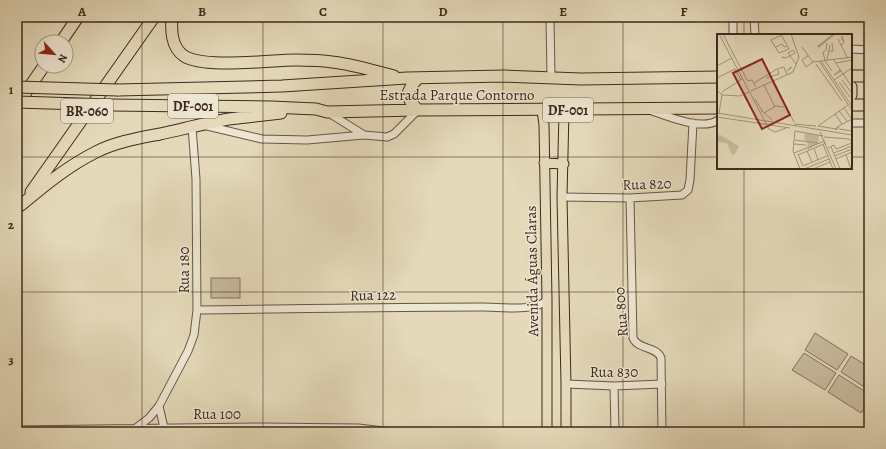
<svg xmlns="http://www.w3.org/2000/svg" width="886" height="449" font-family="Alegreya,serif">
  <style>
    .green { fill: #c8bb9f; stroke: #84725e }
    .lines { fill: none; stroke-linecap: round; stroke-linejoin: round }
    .minor-casing { stroke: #695545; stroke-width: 9 }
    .major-casing { stroke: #40291e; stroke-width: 11 }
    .highway-casing { stroke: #40291e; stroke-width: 13 }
    .minor { stroke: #ede6d2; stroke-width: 7 }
    .major { stroke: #e4d9b9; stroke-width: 9 }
    .highway { stroke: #e4d9b9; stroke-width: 11 }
    .highway-bridge-casing { stroke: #40291e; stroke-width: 13; stroke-linecap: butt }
    .highway-bridge { stroke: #e4d9b9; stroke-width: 11 }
    .grid { fill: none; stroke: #40291e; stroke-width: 1; stroke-opacity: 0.55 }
    .labels { text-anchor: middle; stroke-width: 3; stroke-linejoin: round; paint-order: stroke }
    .shield { fill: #ede6d2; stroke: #746254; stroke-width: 1 }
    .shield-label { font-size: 14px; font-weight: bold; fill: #40291e }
    .street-label { font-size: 15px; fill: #40291e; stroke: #ede6d2 }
    .inset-river { fill: none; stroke: #ac9d84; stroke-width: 2 }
    .inset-road { fill: none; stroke: #a2937b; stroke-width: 1 }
    .view { fill: #8f2418; fill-opacity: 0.15; stroke: #8f2418; stroke-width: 2 }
    .inset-edge { fill: none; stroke: #40291e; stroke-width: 2 }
    .neatline { fill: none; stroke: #40291e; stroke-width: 1.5 }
    .grid-label { font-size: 13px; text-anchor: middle; font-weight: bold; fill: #40291e }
  </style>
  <rect width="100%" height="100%" fill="#e4d9b9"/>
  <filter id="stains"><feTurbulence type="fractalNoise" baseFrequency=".005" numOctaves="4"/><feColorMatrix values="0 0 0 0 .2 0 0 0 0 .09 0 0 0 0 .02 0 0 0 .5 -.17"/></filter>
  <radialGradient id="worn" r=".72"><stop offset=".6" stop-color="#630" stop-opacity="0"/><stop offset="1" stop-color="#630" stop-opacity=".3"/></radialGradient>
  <path class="green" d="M 211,278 L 240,278 L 240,298 L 211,298 Z
    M 815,333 L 848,354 L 837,370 L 805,350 Z
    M 804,353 L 836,373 L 825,390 L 792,370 Z
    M 851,356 L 869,367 L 869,390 L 841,372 Z
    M 839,375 L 869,394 L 869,400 L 861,413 L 828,392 Z"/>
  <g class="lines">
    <defs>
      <path id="minor" d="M 550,17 L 551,77
        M 733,17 L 733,35
        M 754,17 L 755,35
        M 851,49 L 869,50
        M 652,111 C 669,117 703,131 718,120
        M 329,113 L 364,135
        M 851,123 L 869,123
        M 203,125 L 262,139 L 307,140 L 364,135 L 387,137 L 394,134 L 418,110
        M 562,197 L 630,198 L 682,195 L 688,190 L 690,180 L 693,123
        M 630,198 L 633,338 C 638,350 657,346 661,358 L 662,432
        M 197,310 C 292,309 387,307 483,307 C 500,307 536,312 547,300
        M 566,384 L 614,386 L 662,384
        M 614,386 L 615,432
        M 159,406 L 164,428
        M 136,428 L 149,418 L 159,406 L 188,351 L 194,335 L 197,310 L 196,179 L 192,127
        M 17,430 L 262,427 L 358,428 L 393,432"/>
      <path id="major" d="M 542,110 L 544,125 L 547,300 L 547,432
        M 564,110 L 562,197 L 566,384 L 566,432
        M 544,163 L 564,164"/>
      <path id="highway" d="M 172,17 C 171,30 171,47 184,56 C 205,69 269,60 296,60 C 307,60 320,60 332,62 C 352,64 374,71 394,76
        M 61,42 L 78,17
        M 851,76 L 869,76
        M 851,87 L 851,95
        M 118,90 L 282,86 L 407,78 L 504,76 L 581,79 L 718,77
        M 17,105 L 44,66
        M 111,105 L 271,107 L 316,109 L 327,112 L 418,110 L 718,108
        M 851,105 L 869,105
        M 418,110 C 404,97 406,91 418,78
        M 31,192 L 154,17
        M 21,205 C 45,185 68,166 96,152 C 115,142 139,138 160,134 C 183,129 206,123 229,119 C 246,117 264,115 281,113"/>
    </defs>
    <use href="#minor" class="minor-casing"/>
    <use href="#major" class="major-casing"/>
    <use href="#highway" class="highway-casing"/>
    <use href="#minor" class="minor"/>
    <use href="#major" class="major"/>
    <use href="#highway" class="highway"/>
    <defs>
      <path id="highway-bridge" d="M 17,87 L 118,90
        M 17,102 L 111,105"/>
    </defs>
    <use href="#highway-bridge" class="highway-bridge-casing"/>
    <use href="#highway-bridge" class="highway-bridge"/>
  </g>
  <path class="grid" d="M 142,17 L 142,432M 263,17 L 263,432M 383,17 L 383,432M 503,17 L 503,432M 623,17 L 623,432M 744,17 L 744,35M 17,157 L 718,157M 851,157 L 869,157M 744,168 L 744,432M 17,292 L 869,292"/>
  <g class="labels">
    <g class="shield">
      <rect x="168" y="94" width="50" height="24" rx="3"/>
      <rect x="543" y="98" width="50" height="24" rx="3"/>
      <rect x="61" y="99" width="52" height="24" rx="3"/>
    </g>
    <g class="shield-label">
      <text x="193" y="111">DF-001</text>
      <text x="568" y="115">DF-001</text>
      <text x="87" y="116">BR-060</text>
    </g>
    <g class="street-label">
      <text x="457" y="100">Estrada Parque Contorno</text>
      <text transform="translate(647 184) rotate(-2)" y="5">Rua 820</text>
      <text transform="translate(184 270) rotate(-90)" y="5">Rua 180</text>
      <text transform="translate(532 271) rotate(-91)" y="5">Avenida Águas Claras</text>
      <text transform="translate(373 295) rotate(-1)" y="5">Rua 122</text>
      <text transform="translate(621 312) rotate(-94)" y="5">Rua 800</text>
      <text x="614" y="377">Rua 830</text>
      <text x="217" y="419">Rua 100</text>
    </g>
  </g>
  <g transform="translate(717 34)">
    <rect width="135" height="135" fill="#e4d9b9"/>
    <path d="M 88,99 L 102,102 L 101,109 L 91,116 L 90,107 L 87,106 ZM 3,101 L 22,112 L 18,120 L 15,121 L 10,109 L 0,108 L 0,102 Z" fill="#c8bb9f"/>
    <path class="inset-river" d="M 101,13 L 117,0"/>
    <path class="inset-road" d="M 2,0 L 52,95 L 58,98 L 69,94M 6,0 L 30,46M 65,2 L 72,15M 121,5 L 130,23M 54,6 L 62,19 L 72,15M 54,6 L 67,0M 124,12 L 127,8 L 125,2 L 125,7M 59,13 L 65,10 L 67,13 L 70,12M 85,13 L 96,28 L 135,23M 112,17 L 116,17 L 115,9M 78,19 L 76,16 L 71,19 L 79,30M 91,22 L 85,26 L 89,33 L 96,28M 68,24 L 65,23 L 69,24 L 78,19M 116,25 L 135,53M 110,26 L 113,11M 102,27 L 135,76M 104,27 L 135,72M 108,27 L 106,18 L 109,16 L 110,9M 108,27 L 115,37M 119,29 L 135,26M 99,30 L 125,67M 0,32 L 15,24M 74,33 L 70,37 L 75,33M 123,36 L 117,41 L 124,37M 0,44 L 18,35 L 24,46M 49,44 L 62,40 L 61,36M 117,46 L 135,34M 125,46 L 134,58M 30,47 L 35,46 L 39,53M 55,47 L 77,88M 122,48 L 133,63M 37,49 L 60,35 L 67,33 L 70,41M 47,51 L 58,73M 0,57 L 6,61 L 23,62 L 32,58M 34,57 L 76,38 L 82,23 L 74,0M 5,58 L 25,45M 38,65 L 46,78M 127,74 L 134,84M 44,76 L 55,86M 122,77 L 130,87M 0,79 L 135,101M 2,79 L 5,61M 47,79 L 59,72 L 67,73M 118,80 L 125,90M 0,83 L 73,94M 77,90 L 99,92M 101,92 L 131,71M 101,92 L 119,95M 122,93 L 119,96 L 120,93 L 135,85M 122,95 L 135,97M 103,98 L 119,135M 107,103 L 132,105 L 135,108M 78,106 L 101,109M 77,110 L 89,111M 106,110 L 116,135M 114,113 L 123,135M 97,114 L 101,126M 111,114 L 117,111 L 119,115 L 135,109M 90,117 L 95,128M 77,119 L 108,107M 117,119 L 135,112M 81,120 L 86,132M 81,121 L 109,109M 129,121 L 134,135M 118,122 L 135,115M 119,125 L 135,118M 86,132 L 110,122M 83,135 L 76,117 L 78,97 L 106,102M 87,135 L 112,125M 96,135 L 113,128"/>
    <path class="view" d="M 45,25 L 73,81 L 45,95 L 16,39 Z"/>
    <rect width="135" height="135" class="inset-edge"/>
  </g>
  <rect width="886" height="449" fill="none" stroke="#e4d9b9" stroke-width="44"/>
  <g transform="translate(54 54) rotate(117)"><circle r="19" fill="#ede6d2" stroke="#a89a8a"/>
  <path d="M0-3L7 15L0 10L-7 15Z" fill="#8f2418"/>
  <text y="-6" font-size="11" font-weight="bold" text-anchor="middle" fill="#40291e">N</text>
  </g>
  <rect x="22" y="22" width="842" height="405" class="neatline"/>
  <g class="grid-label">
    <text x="82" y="16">A</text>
    <text x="202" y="16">B</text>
    <text x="323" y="16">C</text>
    <text x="443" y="16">D</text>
    <text x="563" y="16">E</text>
    <text x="684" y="16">F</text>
    <text x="804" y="16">G</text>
    <text x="11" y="94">1</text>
    <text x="11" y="229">2</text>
    <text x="11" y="364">3</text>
  </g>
  <rect width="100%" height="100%" filter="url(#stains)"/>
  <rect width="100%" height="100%" fill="url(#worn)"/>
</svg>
